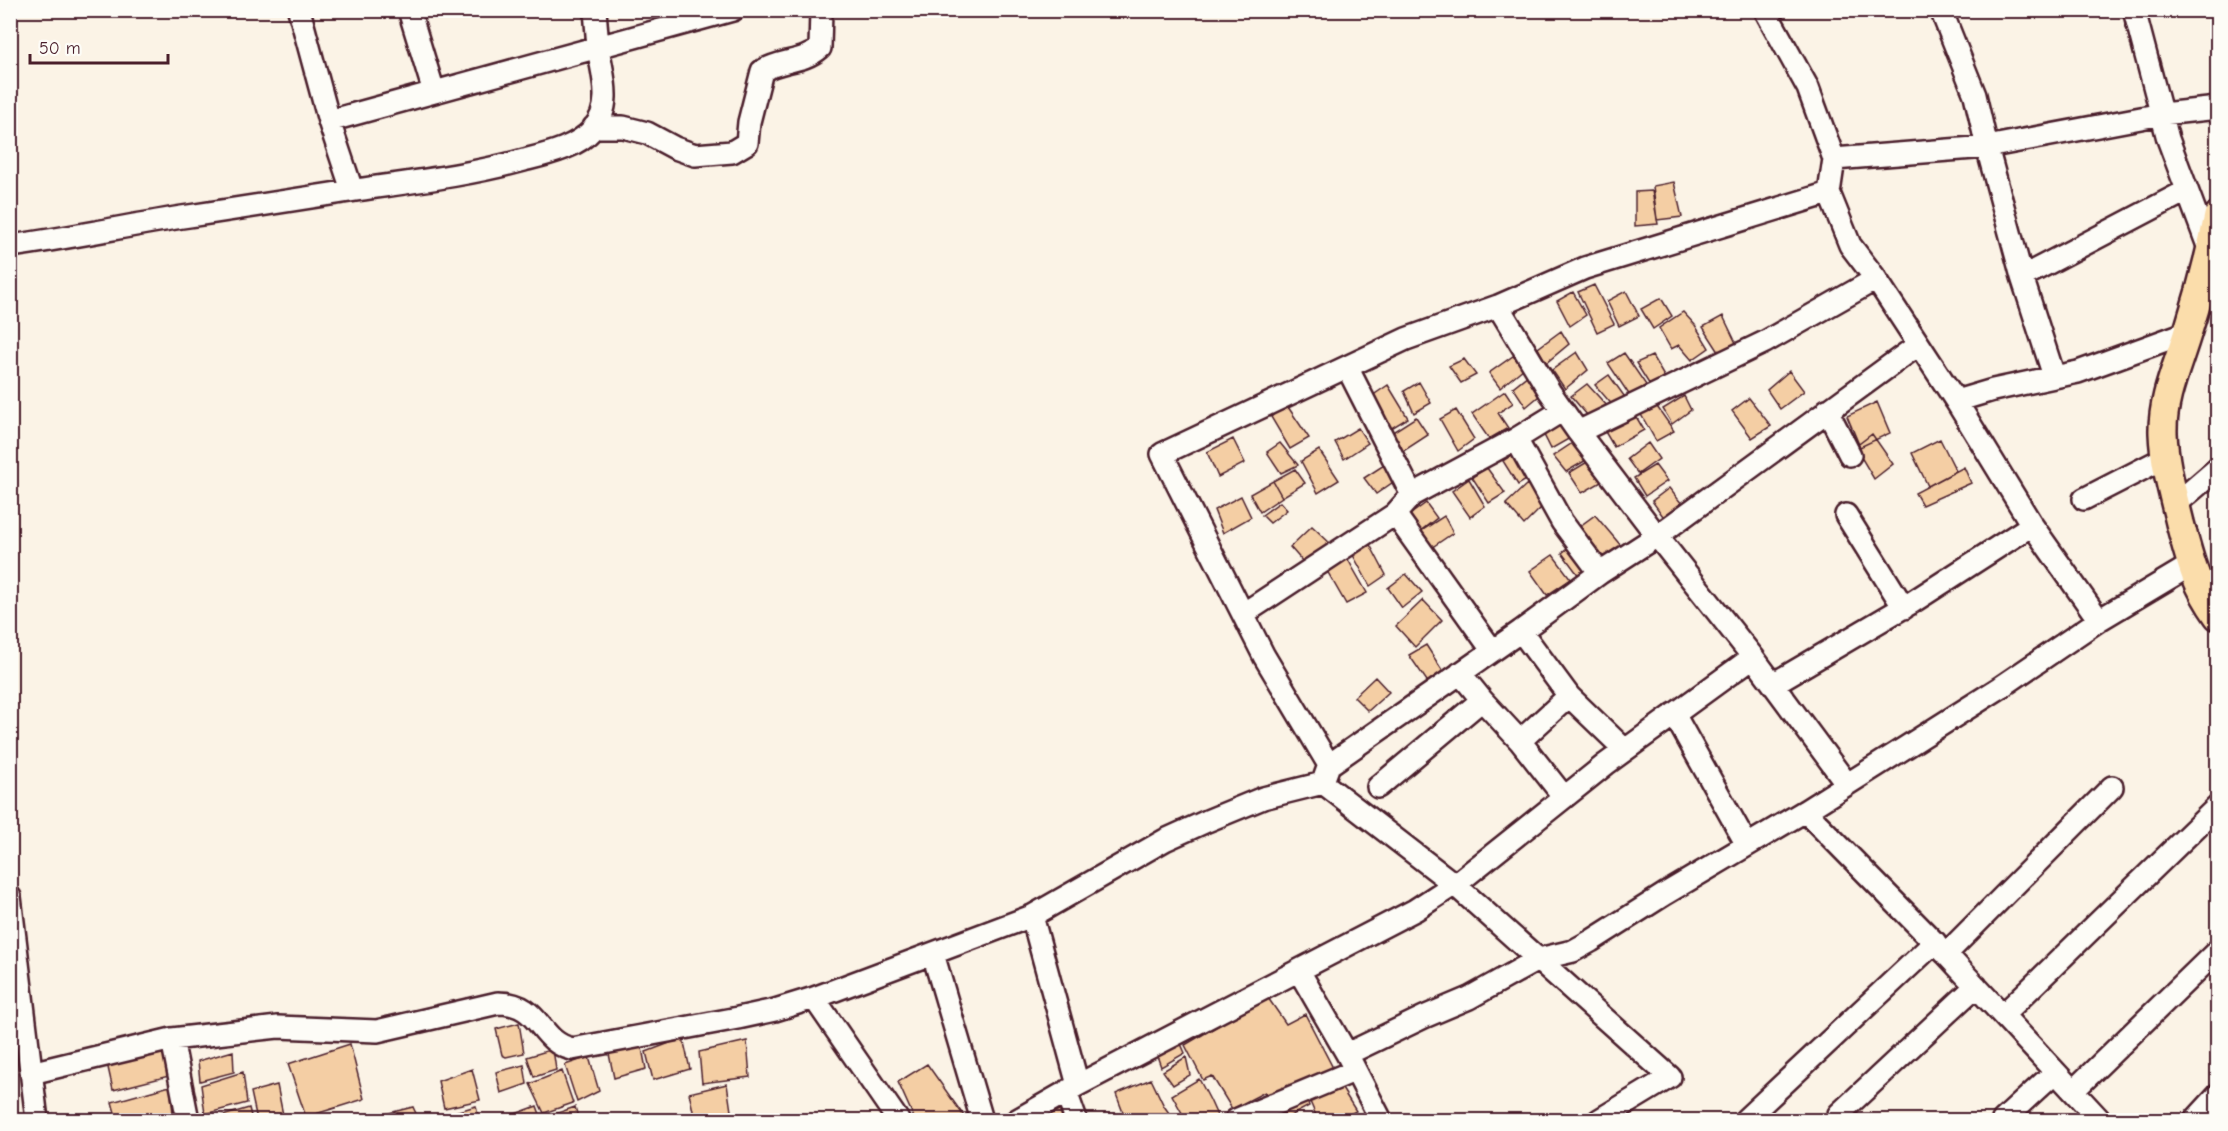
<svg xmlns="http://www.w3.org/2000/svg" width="2228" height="1131" font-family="'Comic Neue',sans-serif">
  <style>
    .building { fill: #f4cea4; stroke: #4a1f2b; stroke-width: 1.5 }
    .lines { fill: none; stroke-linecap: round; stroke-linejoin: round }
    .minor-casing { stroke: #4a1f2b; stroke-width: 26 }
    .major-casing { stroke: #4a1f2b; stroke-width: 32 }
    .minor { stroke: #fdfcf7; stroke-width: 21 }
    .major { stroke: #fbddab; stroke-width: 27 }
  </style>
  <rect width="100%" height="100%" fill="#fbf3e6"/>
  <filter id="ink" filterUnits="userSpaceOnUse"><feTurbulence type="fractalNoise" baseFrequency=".0167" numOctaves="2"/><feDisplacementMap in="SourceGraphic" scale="12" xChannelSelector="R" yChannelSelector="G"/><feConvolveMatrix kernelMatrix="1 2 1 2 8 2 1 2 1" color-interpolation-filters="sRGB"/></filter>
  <g filter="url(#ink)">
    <path class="building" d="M 1674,182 L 1682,217 L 1657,220 L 1653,186 Z
      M 1652,191 L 1658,224 L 1635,226 L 1635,192 Z
      M 1594,285 L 1614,324 L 1597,332 L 1578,292 Z
      M 1626,291 L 1639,316 L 1619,326 L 1607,301 Z
      M 1573,292 L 1586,315 L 1570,326 L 1557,301 Z
      M 1661,298 L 1672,316 L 1653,329 L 1641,309 Z
      M 1683,312 L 1695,325 L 1709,348 L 1692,360 L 1679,345 L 1671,349 L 1659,328 Z
      M 1723,316 L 1736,343 L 1719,352 L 1703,327 Z
      M 1561,331 L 1569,344 L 1546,363 L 1538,348 Z
      M 1577,352 L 1588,370 L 1565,389 L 1552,370 Z
      M 1624,353 L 1646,385 L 1630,396 L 1608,363 Z
      M 1513,356 L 1524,368 L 1500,388 L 1489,373 Z
      M 1652,356 L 1665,378 L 1651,387 L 1636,363 Z
      M 1464,359 L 1476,375 L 1461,383 L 1449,366 Z
      M 1533,371 L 1545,391 L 1526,407 L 1513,387 Z
      M 1789,371 L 1804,391 L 1780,409 L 1767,390 Z
      M 1609,375 L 1627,400 L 1615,408 L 1595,385 Z
      M 1419,382 L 1431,403 L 1414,413 L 1404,391 Z
      M 1587,384 L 1609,408 L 1593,422 L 1571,396 Z
      M 1388,385 L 1408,418 L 1390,429 L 1372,396 Z
      M 1505,391 L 1513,403 L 1498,413 L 1508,428 L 1489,439 L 1472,414 Z
      M 1684,396 L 1691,410 L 1672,424 L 1663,409 Z
      M 1749,398 L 1771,426 L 1752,438 L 1732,411 Z
      M 1653,401 L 1674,431 L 1656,441 L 1639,411 Z
      M 1877,402 L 1890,433 L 1860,447 L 1847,416 Z
      M 1286,404 L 1309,438 L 1290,449 L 1271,417 Z
      M 1456,410 L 1474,439 L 1458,451 L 1440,419 Z
      M 1634,413 L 1644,430 L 1614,447 L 1604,430 Z
      M 1416,417 L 1428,435 L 1402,452 L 1391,433 Z
      M 1562,419 L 1572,437 L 1551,449 L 1542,431 Z
      M 1358,428 L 1368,443 L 1344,459 L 1335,442 Z
      M 1872,434 L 1893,464 L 1874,479 L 1855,447 Z
      M 1233,439 L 1245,463 L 1218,477 L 1207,452 Z
      M 1940,439 L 1956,471 L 1928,486 L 1912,453 Z
      M 1574,442 L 1588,459 L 1566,472 L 1553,456 Z
      M 1280,443 L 1298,465 L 1281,473 L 1267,452 Z
      M 1648,443 L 1659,459 L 1638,474 L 1627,459 Z
      M 1319,450 L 1339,480 L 1318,493 L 1301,461 Z
      M 1518,451 L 1533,476 L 1518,485 L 1503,461 Z
      M 1589,461 L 1603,481 L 1582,493 L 1569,473 Z
      M 1384,465 L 1396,480 L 1376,494 L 1364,478 Z
      M 1655,465 L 1667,481 L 1645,496 L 1634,478 Z
      M 1964,467 L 1971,483 L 1922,505 L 1915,493 Z
      M 1487,468 L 1505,493 L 1489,503 L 1472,477 Z
      M 1295,469 L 1305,483 L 1282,497 L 1273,481 Z
      M 1469,479 L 1485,506 L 1470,517 L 1452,491 Z
      M 1273,481 L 1282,497 L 1260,512 L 1250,494 Z
      M 1527,484 L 1544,505 L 1524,525 L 1506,504 Z
      M 1669,488 L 1687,510 L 1668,523 L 1652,501 Z
      M 1241,496 L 1251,517 L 1223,533 L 1214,510 Z
      M 1280,502 L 1287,510 L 1270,523 L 1262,515 Z
      M 1426,503 L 1437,518 L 1415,535 L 1404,519 Z
      M 1595,515 L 1622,547 L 1605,561 L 1580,526 Z
      M 1444,516 L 1453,533 L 1428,550 L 1418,533 Z
      M 1312,526 L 1333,546 L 1310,570 L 1290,547 Z
      M 1365,535 L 1386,575 L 1370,586 L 1348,546 Z
      M 1574,543 L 1591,566 L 1579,576 L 1562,553 Z
      M 1553,555 L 1571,579 L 1547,595 L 1530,571 Z
      M 1346,556 L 1367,593 L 1346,604 L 1326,569 Z
      M 1406,574 L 1422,592 L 1402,608 L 1388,588 Z
      M 1423,600 L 1442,620 L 1415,647 L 1396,626 Z
      M 1426,645 L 1444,673 L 1429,684 L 1409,655 Z
      M 1375,677 L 1389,692 L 1368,711 L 1354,697 Z
      M 1264,992 L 1286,1024 L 1305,1014 L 1333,1068 L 1270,1099 L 1265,1092 L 1232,1109 L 1212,1076 L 1203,1080 L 1185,1045 L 1221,1024 L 1216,1016 Z
      M 519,1023 L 524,1053 L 506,1057 L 502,1055 L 496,1029 Z
      M 1178,1037 L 1185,1053 L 1161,1067 L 1155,1050 Z
      M 683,1038 L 690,1069 L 653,1080 L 646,1052 Z
      M 747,1041 L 750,1077 L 702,1083 L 699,1052 Z
      M 641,1043 L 646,1069 L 614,1078 L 609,1054 Z
      M 350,1044 L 364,1099 L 306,1117 L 288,1064 Z
      M 165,1047 L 169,1076 L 113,1090 L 107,1063 Z
      M 553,1049 L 556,1070 L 534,1077 L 527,1057 Z
      M 233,1051 L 234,1072 L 200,1081 L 198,1061 Z
      M 589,1057 L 599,1091 L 577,1102 L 565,1065 Z
      M 1186,1057 L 1190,1075 L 1173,1085 L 1163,1071 Z
      M 927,1064 L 966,1119 L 962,1120 L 915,1120 L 898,1082 Z
      M 524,1065 L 527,1084 L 501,1093 L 496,1072 Z
      M 472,1069 L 480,1100 L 444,1108 L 438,1081 Z
      M 562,1071 L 573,1103 L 544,1113 L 530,1084 Z
      M 243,1072 L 247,1103 L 205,1114 L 201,1085 Z
      M 1151,1079 L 1164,1106 L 1174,1120 L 1115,1120 L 1124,1115 L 1116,1094 Z
      M 1199,1079 L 1210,1100 L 1219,1120 L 1186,1120 L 1172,1095 Z
      M 727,1084 L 732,1118 L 725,1120 L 695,1120 L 689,1093 Z
      M 1339,1084 L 1356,1111 L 1338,1120 L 1318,1120 L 1307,1095 Z
      M 277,1085 L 284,1120 L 257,1120 L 251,1092 Z
      M 170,1086 L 173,1113 L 142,1120 L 117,1120 L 112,1102 Z
      M 1304,1094 L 1309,1106 L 1283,1120 L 1279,1120 L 1273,1106 Z
      M 476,1106 L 479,1120 L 442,1120 L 441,1116 Z
      M 537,1106 L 542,1120 L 508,1120 L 507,1117 Z
      M 1059,1106 L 1063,1120 L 1030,1120 Z
      M 413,1107 L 419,1120 L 382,1120 L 381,1115 Z
      M 575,1107 L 579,1120 L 547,1120 L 546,1117 Z
      M 249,1108 L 252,1120 L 209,1120 Z"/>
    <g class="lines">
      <defs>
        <path id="minor" d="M 299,10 L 329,121 L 352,190
          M 409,10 L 434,92
          M 1765,10 L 1808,88 L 1834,159 L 1829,193 L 1850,245 L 1876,279 L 1956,401 L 2032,525 L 2099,620
          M 1941,10 L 1975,95 L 1987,147 L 2022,277 L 2054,376
          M 2134,10 L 2168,139 L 2211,254
          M 329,121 L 733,10
          M 594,127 L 623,127 L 647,133 L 675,148 L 695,155 L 732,152 L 747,143 L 749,122 L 762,71 C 782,59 803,63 820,48 L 821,10
          M 1834,159 L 1987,147 L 2162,114 L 2218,108
          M 10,246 C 71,238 129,225 189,216 C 243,208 297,199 350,191 C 410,182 465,176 524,160 C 548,154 576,148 593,129 C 614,105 602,74 598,47 C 597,35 596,22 595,10
          M 2022,277 L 2186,191
          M 1498,306 L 1550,392 L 1578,432 L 1657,536 L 1753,657 L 1847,784
          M 1347,367 L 1412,495
          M 1956,401 L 1993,390 L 2078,372 L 2188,332
          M 1827,410 L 1850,455
          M 1578,432 L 1765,342 L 1876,279
          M 1516,439 L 1562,522 L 1600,573
          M 2084,499 L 2166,457
          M 2176,504 L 2218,468
          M 1395,514 L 1492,650
          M 1846,515 L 1904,608
          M 1243,614 L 1395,514 L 1412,495 L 1516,439 L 1563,410
          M 1521,631 L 1569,696 L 1625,750
          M 1460,673 L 1482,700 L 1520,741 L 1564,797
          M 1773,684 L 1911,603 L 2032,525
          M 1674,714 L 1747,845
          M 1520,741 L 1569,696
          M 1329,765 L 1264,656 L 1162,454 L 1406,339 L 1498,306 L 1585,268 L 1829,193
          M 1325,776 L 1329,765 L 1521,631 L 1600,573 L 1657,536 L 1918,345
          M 1323,783 L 1454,884 L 1670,1077 L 1599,1120
          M 1378,787 L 1482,700
          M 1805,811 L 1946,954 L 2100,1120
          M 10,897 L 37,1120
          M 1032,916 L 1078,1085
          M 933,954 L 982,1120
          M 1946,954 L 2112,787
          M 1299,971 L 1347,1054 L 1381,1120
          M 814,998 L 898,1120
          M 2003,1015 L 2218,806
          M 172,1039 L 188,1120
          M 1347,1054 L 1424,1017 L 1469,998 L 1539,959 L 1573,951 L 1591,941 L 1665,894 L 1805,811 L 2001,687 L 2099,620 L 2191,565
          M 31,1073 L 172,1039 L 278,1027 L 377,1031 L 498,1003 C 542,1003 537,1041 572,1049 L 738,1018 L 775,1010 L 814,998 L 1032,916 L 1165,840 L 1207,821 L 1263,798 L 1323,783
          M 2073,1091 L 2218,950
          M 1066,1092 L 1076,1120
          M 1839,1114 L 1976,986
          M 1017,1120 L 1078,1085 L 1415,910 L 1461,880 L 1606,764 L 1753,657
          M 1236,1120 L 1354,1071
          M 1745,1120 L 1935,942
          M 2003,1120 L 2055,1072
          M 2195,1120 L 2218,1095"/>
        <path id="major" d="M 2218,216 C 2210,255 2200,293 2188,331 C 2178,365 2162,398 2163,433 C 2164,463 2173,494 2180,523 C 2190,560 2195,584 2218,616"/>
      </defs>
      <use href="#minor" class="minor-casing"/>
      <use href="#major" class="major-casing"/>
      <use href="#minor" class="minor"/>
      <use href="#major" class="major"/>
    </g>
  </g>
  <rect width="2228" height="1131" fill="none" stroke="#fdfcf7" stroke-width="36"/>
  <rect x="18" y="18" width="2192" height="1095" fill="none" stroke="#4a1f2b" stroke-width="2" filter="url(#ink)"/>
  <path d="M30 54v9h138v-9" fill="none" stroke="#4a1f2b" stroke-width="3"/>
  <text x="39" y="54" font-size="18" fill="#4a1f2b" stroke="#fdfcf7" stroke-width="4.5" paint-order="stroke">50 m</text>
</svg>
